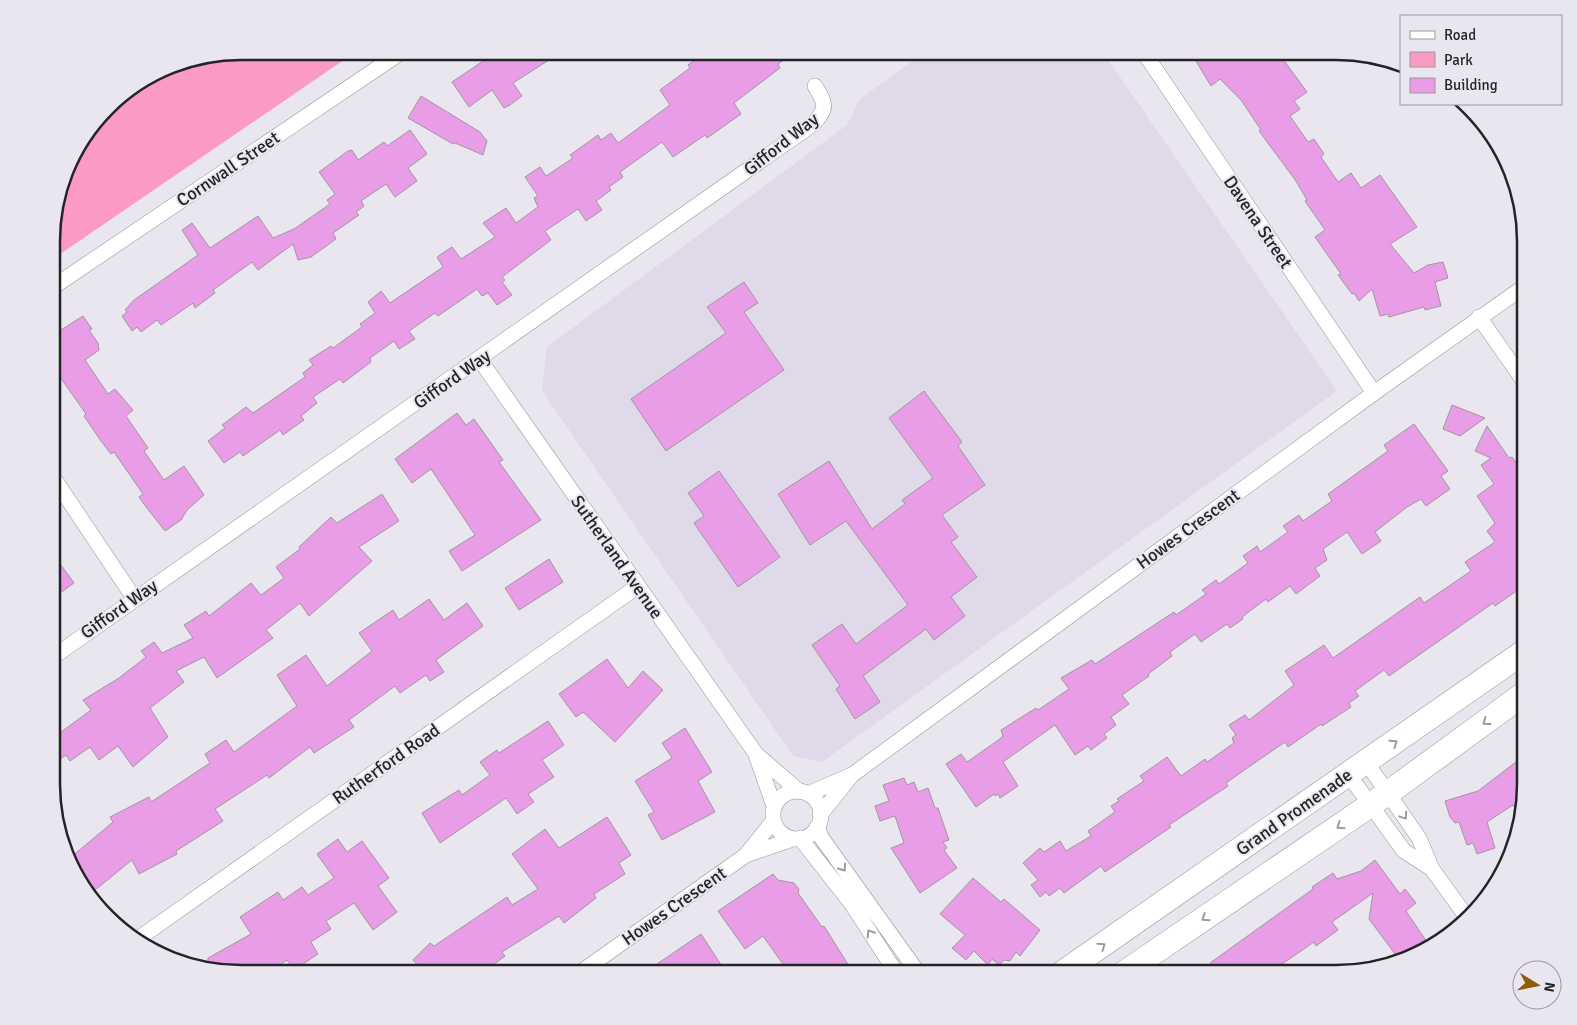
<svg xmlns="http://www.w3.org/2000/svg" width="1577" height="1025" font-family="Signika,sans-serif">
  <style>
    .built { fill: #dfd9ea }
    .green { fill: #fb9bc3 }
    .building { fill: #e99de6; stroke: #a0979f }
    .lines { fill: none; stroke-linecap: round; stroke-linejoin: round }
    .street-casing { stroke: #94909a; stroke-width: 16 }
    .primary-casing { stroke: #94909a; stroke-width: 25 }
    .street { stroke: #fff; stroke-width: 15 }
    .primary { stroke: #fff; stroke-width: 24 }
    .oneway { stroke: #9c9c9d }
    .labels { text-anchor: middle; stroke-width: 4; stroke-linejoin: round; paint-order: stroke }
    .street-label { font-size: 18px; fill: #242326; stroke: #e9e6f0 }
    .rim { fill: none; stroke: #242326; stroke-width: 2.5 }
  </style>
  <rect width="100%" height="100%" fill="#e9e6f0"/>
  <path class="built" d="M 926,51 L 1102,51 L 1337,391 L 822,762 L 793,756 L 542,391 L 547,347 L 847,125 L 860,99 Z"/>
  <path class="green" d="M 241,51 L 357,51 L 53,259 L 53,217 L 71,157 L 116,99 L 169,66 Z"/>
  <path class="building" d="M 498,51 L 563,51 L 513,83 L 522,96 L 510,105 L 504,108 L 492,90 L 469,107 L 452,82 Z
    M 707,51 L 796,51 L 778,64 L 780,68 L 734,103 L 741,114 L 707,138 L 705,135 L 673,157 L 662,142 L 620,172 L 623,177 L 609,187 L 611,190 L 596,201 L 602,210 L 586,221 L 578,209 L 545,231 L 551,240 L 502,277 L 505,280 L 502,282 L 512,295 L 497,305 L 488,293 L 482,296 L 477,289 L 438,316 L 435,313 L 409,331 L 415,339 L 399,349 L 394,341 L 370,358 L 371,362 L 343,383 L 340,379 L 313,397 L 317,403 L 301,416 L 304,420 L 283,435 L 280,430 L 243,456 L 240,452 L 224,463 L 208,441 L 225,428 L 222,425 L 246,407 L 253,413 L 305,377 L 303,373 L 313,365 L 309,360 L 331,346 L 333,348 L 362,327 L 360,324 L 375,313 L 368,302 L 381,291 L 390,303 L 443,267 L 437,257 L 452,247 L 461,259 L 495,237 L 483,223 L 506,208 L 516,223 L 538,207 L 534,198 L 538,196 L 525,177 L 540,167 L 546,176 L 573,158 L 570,155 L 598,135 L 601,140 L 611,133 L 618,143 L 670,105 L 660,90 L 690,68 L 688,65 Z
    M 1190,51 L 1284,51 L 1283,59 L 1307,92 L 1294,101 L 1300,109 L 1290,116 L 1308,142 L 1314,139 L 1324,154 L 1321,157 L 1338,182 L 1351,173 L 1361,188 L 1380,175 L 1417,227 L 1390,244 L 1414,273 L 1428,265 L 1443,262 L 1448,278 L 1435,282 L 1441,306 L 1425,310 L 1424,307 L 1389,317 L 1388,314 L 1380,316 L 1372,289 L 1359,301 L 1354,293 L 1352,294 L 1338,275 L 1341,274 L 1315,237 L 1325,230 L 1305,201 L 1307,200 L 1296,181 L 1259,131 L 1261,130 L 1241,100 L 1220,79 L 1211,86 Z
    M 421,96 L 480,132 L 487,141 L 483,155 L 455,143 L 453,144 L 408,118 Z
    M 410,130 L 427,154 L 408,168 L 417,181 L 395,197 L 386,184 L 361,201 L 364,206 L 356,212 L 359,215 L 333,233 L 336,239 L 311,257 L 298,260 L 293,244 L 258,270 L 252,262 L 213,290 L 215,293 L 195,308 L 193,303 L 161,325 L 157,320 L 141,332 L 137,327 L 132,331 L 122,316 L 127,312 L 125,310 L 134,300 L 198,255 L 182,230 L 192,223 L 210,248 L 258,216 L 273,238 L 294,229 L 330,204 L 327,200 L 335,194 L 319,172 L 348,151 L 352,150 L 358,160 L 384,142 L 387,146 Z
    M 744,282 L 758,303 L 744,312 L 784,370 L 666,451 L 631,399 L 726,333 L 707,307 Z
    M 83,316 L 92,329 L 89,330 L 98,343 L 99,350 L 85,360 L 108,394 L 115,389 L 133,410 L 126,416 L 148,448 L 144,451 L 164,480 L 184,466 L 204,495 L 187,510 L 181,520 L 165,531 L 146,507 L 139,497 L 143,494 L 114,452 L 111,454 L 101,441 L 84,416 L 86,414 L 53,367 L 53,344 L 55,343 L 53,343 L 53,335 Z
    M 924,391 L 962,442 L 958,446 L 985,485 L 942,515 L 958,537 L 951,542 L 977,577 L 951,597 L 965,616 L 934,640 L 926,629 L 863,676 L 880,702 L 855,719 L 836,689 L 840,686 L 812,645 L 842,624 L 856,644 L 908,605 L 846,521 L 810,545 L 778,494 L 829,461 L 872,529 L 905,504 L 902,500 L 933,478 L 889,418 Z
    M 1452,405 L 1485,418 L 1460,436 L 1443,429 Z
    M 457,413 L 466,425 L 474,419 L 503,460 L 499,462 L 541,520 L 462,571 L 449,551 L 475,535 L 431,469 L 412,483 L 395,459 Z
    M 1414,424 L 1448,471 L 1441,476 L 1450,489 L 1426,506 L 1421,499 L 1407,507 L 1375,532 L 1381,541 L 1362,554 L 1347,532 L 1323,549 L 1327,560 L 1315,568 L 1320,576 L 1296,594 L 1290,586 L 1268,602 L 1266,599 L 1242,617 L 1243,619 L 1230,628 L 1227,624 L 1201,642 L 1195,634 L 1170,652 L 1172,656 L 1148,674 L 1149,676 L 1122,695 L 1129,704 L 1111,717 L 1116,725 L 1104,734 L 1107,738 L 1091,750 L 1088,746 L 1075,755 L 1055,725 L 1003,762 L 1018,786 L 1000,798 L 998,794 L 995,796 L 994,794 L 976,807 L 946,764 L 961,754 L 967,762 L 997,741 L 1003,736 L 1001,730 L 1036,708 L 1038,710 L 1069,689 L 1061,678 L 1092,660 L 1095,664 L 1174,612 L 1176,615 L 1206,594 L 1202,590 L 1216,580 L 1219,584 L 1248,563 L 1243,556 L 1257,546 L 1260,552 L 1288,532 L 1283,526 L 1299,515 L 1303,521 L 1332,501 L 1328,494 L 1388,451 L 1384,445 Z
    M 1487,426 L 1509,458 L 1512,457 L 1525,476 L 1525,585 L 1495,606 L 1493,603 L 1389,676 L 1384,670 L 1355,691 L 1359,696 L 1349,703 L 1351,707 L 1322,726 L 1321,724 L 1288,747 L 1285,742 L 1253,764 L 1226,783 L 1228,786 L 1169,825 L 1171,827 L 1105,872 L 1101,866 L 1064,893 L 1060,888 L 1049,896 L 1046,892 L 1040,897 L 1031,885 L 1038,880 L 1023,863 L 1040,848 L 1044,852 L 1060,841 L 1066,851 L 1091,836 L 1088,831 L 1115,812 L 1111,806 L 1119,801 L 1117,799 L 1144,781 L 1140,776 L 1167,757 L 1181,776 L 1205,759 L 1207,762 L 1234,743 L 1232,738 L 1236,735 L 1229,725 L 1245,715 L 1249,720 L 1294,685 L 1285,671 L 1324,645 L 1333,658 L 1420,597 L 1424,603 L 1471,571 L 1465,562 L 1495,542 L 1487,531 L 1495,523 L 1477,496 L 1494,484 L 1481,465 L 1491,458 L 1475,451 Z
    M 719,471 L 780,557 L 738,587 L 694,523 L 704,516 L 688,493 Z
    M 382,494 L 399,521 L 359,547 L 372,561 L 309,616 L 300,603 L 266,630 L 273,638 L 217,678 L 204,657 L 176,671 L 184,682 L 150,708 L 168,737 L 133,767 L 118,746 L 99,760 L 90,747 L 70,761 L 66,755 L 53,764 L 53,738 L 91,710 L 83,700 L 119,678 L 146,657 L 141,651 L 154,642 L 162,653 L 193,638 L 184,625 L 206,611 L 209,616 L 251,583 L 261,595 L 284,578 L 276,567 L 300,549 L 299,547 L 331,517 L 337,523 Z
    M 53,554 L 74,583 L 53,598 Z
    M 549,559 L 563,582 L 519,610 L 505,588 Z
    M 429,599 L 444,620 L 467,603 L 483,626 L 436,660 L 444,672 L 430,681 L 426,675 L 400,693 L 395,686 L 349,720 L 354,727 L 314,753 L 310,747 L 269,778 L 267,775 L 215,809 L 223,821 L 176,851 L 177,854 L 139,874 L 132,860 L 95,890 L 70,860 L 70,858 L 113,822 L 110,817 L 149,797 L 151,802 L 210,763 L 205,754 L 226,740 L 234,752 L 297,706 L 277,675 L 306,655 L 327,686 L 372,651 L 359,633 L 393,610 L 399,620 Z
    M 607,659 L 628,688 L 643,671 L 663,690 L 615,742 L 583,712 L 576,717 L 559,694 Z
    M 548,721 L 564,745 L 542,760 L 554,777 L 528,794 L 534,802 L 517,814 L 506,798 L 440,843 L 422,813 L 459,790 L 462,795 L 490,775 L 480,762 L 497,750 L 499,753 Z
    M 685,728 L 712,772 L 698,781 L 715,812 L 662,840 L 648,815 L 654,812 L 635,781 L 672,758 L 662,743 Z
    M 1525,755 L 1525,796 L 1521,817 L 1513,805 L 1487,822 L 1495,848 L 1477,854 L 1473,843 L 1467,845 L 1459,822 L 1455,823 L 1450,817 L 1445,801 L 1478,791 Z
    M 904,778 L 907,785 L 914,782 L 918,792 L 928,788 L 935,808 L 938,808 L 949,840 L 943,842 L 947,848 L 944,850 L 957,868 L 920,893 L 891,848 L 904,843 L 895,816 L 880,821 L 875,806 L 889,801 L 883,785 Z
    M 607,817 L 631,855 L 619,863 L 625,874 L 594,894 L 596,898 L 564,923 L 559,916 L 502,952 L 505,956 L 481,974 L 426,974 L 413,960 L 430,943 L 434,946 L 507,897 L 512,905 L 538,889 L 512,854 L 545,829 L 559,848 Z
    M 338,839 L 347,852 L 362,841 L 389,878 L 378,886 L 397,912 L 373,930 L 354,903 L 326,921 L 331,929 L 311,942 L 318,954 L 294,970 L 287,960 L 266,974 L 241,974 L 208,968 L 208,958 L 251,934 L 240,917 L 278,892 L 283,900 L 302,887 L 308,895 L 334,878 L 317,854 Z
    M 1375,860 L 1400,894 L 1405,889 L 1416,903 L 1406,911 L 1431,948 L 1398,958 L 1369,919 L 1373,893 L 1332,922 L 1338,930 L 1316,946 L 1314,942 L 1269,973 L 1217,973 L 1210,963 L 1313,889 L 1312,887 L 1333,873 L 1337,879 L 1361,871 Z
    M 773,874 L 778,880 L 794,883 L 799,889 L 798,893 L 822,927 L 824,926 L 854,974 L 790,974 L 763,936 L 745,949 L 718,911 Z
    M 973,878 L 1001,902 L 1004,899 L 1040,930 L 1020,956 L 1016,952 L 1010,961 L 1004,960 L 999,965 L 992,959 L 988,965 L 974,951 L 966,960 L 952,948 L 965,935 L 940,914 Z
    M 701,934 L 727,974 L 663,974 L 657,964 Z"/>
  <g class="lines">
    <defs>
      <path id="street" d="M 1143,51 L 1374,393
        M 53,287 L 403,51
        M 1479,317 L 1525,383
        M 480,360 L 756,754 L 800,792
        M 53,477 L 134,598
        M 53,657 L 813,124 C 828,108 826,104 815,86
        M 756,755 L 774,806
        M 1366,762 L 1419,838 L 1432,869 L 1466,916
        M 1348,774 L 1404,851 L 1432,869
        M773 815a24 24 0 1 1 48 0a24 24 0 1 1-48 0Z
        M 808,794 L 852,775 L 1374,393 L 1525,286
        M 820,815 L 852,775
        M 817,827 L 821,837 L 919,974
        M 800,838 L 851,903 L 897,974
        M 746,855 L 774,820
        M 135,941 L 638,586
        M 578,974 L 746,855 L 793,839"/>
      <path id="primary" d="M 1062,973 L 1525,651
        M 1124,973 L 1388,793 L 1525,693"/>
    </defs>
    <use href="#street" class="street-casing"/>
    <use href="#primary" class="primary-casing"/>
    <use href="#street" class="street"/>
    <use href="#primary" class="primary"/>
  </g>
  <defs><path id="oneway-chevron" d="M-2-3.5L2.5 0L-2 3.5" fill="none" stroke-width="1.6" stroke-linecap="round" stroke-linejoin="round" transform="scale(1.25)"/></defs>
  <g class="oneway">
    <use href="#oneway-chevron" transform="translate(1486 722) rotate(144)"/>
    <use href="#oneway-chevron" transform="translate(1394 743) rotate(-35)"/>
    <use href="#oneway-chevron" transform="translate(1404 816) rotate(56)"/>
    <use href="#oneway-chevron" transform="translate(1340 826) rotate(146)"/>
    <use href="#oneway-chevron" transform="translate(843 868) rotate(54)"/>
    <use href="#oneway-chevron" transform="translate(1205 918) rotate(146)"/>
    <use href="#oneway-chevron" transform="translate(870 933) rotate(-123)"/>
    <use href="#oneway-chevron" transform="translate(1102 946) rotate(-35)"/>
  </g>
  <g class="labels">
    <g class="street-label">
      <text transform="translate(781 144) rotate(-38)" y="6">Gifford Way</text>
      <text transform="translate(228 169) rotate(-34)" y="6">Cornwall Street</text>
      <text transform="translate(1258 222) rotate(56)" y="6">Davena Street</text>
      <text transform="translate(452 379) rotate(-35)" y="6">Gifford Way</text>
      <text transform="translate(1188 529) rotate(-36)" y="6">Howes Crescent</text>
      <text transform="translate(617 557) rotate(55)" y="6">Sutherland Avenue</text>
      <text transform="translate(119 609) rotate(-35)" y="6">Gifford Way</text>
      <text transform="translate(386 764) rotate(-35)" y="6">Rutherford Road</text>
      <text transform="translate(1294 812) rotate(-35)" y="6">Grand Promenade</text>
      <text transform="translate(674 906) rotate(-35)" y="6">Howes Crescent</text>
    </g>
  </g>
  <path d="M0 0H1577V1025H0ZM241 60H1336A181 181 0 0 1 1517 241V784A181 181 0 0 1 1336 965H241A181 181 0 0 1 60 784V241A181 181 0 0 1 241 60Z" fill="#e9e6f0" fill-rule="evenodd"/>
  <path class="rim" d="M241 60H1336A181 181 0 0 1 1517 241V784A181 181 0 0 1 1336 965H241A181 181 0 0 1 60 784V241A181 181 0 0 1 241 60Z"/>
  <rect x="1400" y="15" width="162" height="90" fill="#e9e6f0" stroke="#9a989f"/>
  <rect x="1410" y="31" width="25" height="8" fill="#ffffff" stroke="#9a989f"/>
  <text x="1444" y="40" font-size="15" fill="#242326">Road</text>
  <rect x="1410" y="52" width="25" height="15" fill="#fb9bc3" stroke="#9a989f"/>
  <text x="1444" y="65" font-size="15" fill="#242326">Park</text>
  <rect x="1410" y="78" width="25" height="15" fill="#e99de6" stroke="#9a989f"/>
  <text x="1444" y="90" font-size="15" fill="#242326">Building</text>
  <g transform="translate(1537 985) rotate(100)"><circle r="24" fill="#e9e6f0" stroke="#9a989f"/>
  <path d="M0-4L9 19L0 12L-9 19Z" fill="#8f5d0a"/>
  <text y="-8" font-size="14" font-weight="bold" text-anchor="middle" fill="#242326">N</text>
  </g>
</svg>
